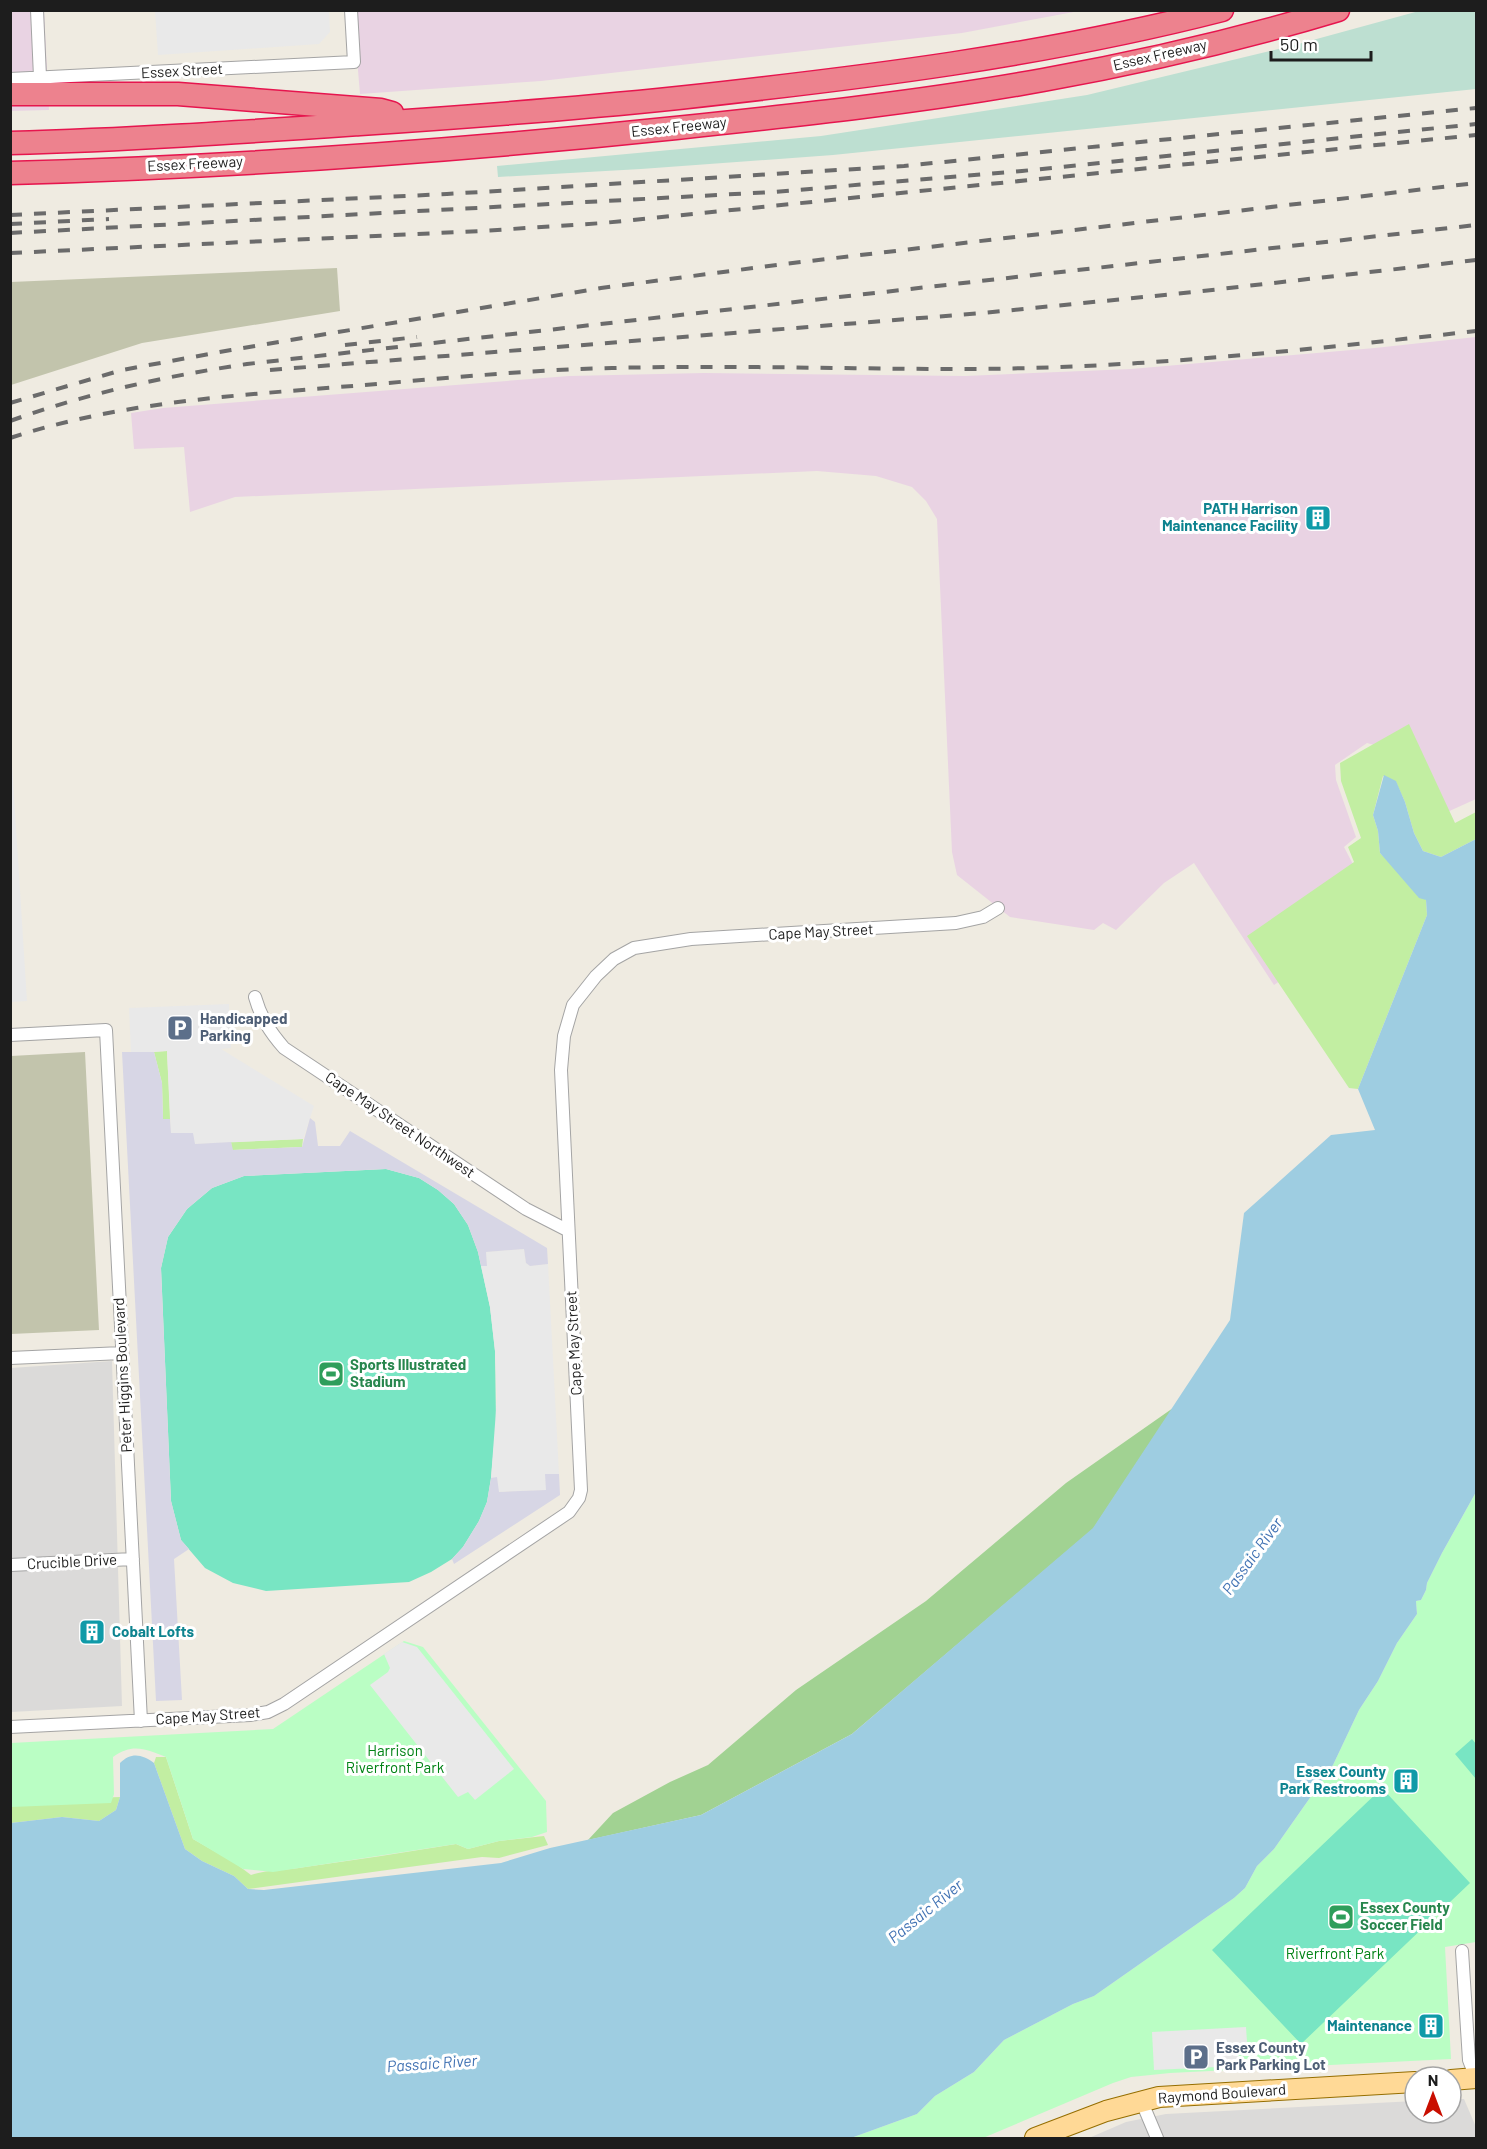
<svg xmlns="http://www.w3.org/2000/svg" width="1487" height="2149" font-family="Barlow,sans-serif">
  <style>
    .residential { fill: #dbdad9 }
    .industrial { fill: #e9d3e3 }
    .construction { fill: #c2c4ac }
    .grass { fill: #c2eea2 }
    .forest { fill: #a1d292 }
    .wetland { fill: #bddfd1 }
    .park { fill: #bafec4 }
    .pitch { fill: #78e5c3 }
    .parking { fill: #e9e9e9 }
    .plaza { fill: #d7d6e5 }
    .water { fill: #9ecde1 }
    .lines { fill: none; stroke-linecap: round; stroke-linejoin: round }
    .street-casing { stroke: #a4a4a4; stroke-width: 14 }
    .primary-casing { stroke: #956e00; stroke-width: 22 }
    .highway-casing { stroke: #e6154e; stroke-width: 25 }
    .street { stroke: #fff; stroke-width: 12 }
    .primary { stroke: #ffd996; stroke-width: 20 }
    .highway { stroke: #ed828e; stroke-width: 22 }
    .rail { stroke: #6b6b6b; stroke-width: 4; stroke-dasharray: 12 12; stroke-linecap: butt }
    .labels { text-anchor: middle; stroke-width: 6; stroke-linejoin: round; paint-order: stroke }
    .street-label { font-size: 15px; fill: #1d1d1d; stroke: #fff }
    .culture-label { font-size: 15px; font-weight: bold; fill: #0d838f; stroke: #fff; text-anchor: end }
    .service-label { font-size: 15px; font-weight: bold; fill: #4e5e75; stroke: #fff; text-anchor: start }
    .leisure-label { font-size: 15px; font-weight: bold; fill: #27864d; stroke: #fff; text-anchor: start }
    .park-label { font-size: 15px; fill: #028316; stroke: #fff }
    .water-label { font-size: 16px; font-style: italic; fill: #4273b4; stroke: #fff }
  </style>
  <rect width="100%" height="100%" fill="#efebe1"/>
  <path class="residential" d="M 112,1361 L 122,1706 L 11,1712 L 11,1368 Z
    M 1451,2099 L 1464,2099 L 1476,2127 L 1476,2138 L 1089,2138 L 1126,2122 L 1166,2114 L 1415,2101 L 1415,2113 L 1451,2113 Z"/>
  <path class="industrial" d="M 10,11 L 44,11 L 49,110 L 11,111 Z
    M 353,11 L 1079,11 L 962,33 L 541,81 L 360,94 Z
    M 1476,337 L 1476,799 L 1445,813 L 1392,750 L 1367,743 L 1335,765 L 1336,780 L 1356,837 L 1344,847 L 1379,914 L 1274,985 L 1194,863 L 1164,883 L 1116,930 L 1103,923 L 1094,930 L 1010,917 L 957,875 L 952,852 L 937,519 L 926,501 L 912,487 L 876,476 L 817,471 L 235,497 L 190,512 L 184,447 L 134,449 L 131,413 L 163,408 L 569,376 L 704,373 L 965,376 L 1131,369 L 1375,348 Z"/>
  <path class="construction" d="M 337,268 L 340,311 L 142,343 L 11,385 L 11,282 Z
    M 85,1052 L 99,1330 L 11,1334 L 11,1056 Z"/>
  <path class="grass" d="M 1409,724 L 1455,823 L 1476,812 L 1476,839 L 1441,857 L 1423,851 L 1414,833 L 1405,802 L 1396,782 L 1383,776 L 1373,815 L 1378,831 L 1380,853 L 1426,900 L 1427,915 L 1358,1089 L 1349,1088 L 1247,936 L 1354,862 L 1348,847 L 1361,838 L 1341,781 L 1340,763 Z
    M 167,1051 L 170,1119 L 163,1120 L 162,1083 L 154,1052 Z
    M 303,1139 L 302,1147 L 232,1150 L 231,1142 Z
    M 156,1757 L 166,1757 L 193,1839 L 235,1863 L 251,1875 C 264,1870 289,1870 305,1867 C 356,1860 406,1852 456,1844 L 468,1849 L 499,1841 L 544,1836 L 548,1845 L 499,1858 L 482,1857 L 248,1889 L 234,1876 L 202,1861 L 185,1849 L 154,1763 Z
    M 120,1797 L 116,1810 L 99,1821 L 62,1817 L 11,1823 L 10,1801 Z"/>
  <path class="forest" d="M 1173,1408 L 1093,1529 L 852,1734 L 701,1815 L 588,1840 L 613,1813 L 670,1782 L 708,1765 L 796,1690 L 926,1601 L 1066,1483 Z"/>
  <path class="wetland" d="M 1419,11 L 1476,11 L 1476,89 L 833,155 L 641,169 L 498,177 L 497,166 L 821,136 L 1087,95 L 1291,46 Z"/>
  <path class="park" d="M 1476,1492 L 1476,1942 L 1445,1947 L 1451,2059 L 1170,2073 L 1131,2077 L 1113,2083 L 983,2138 L 851,2138 L 917,2114 L 935,2096 L 974,2072 L 1004,2040 L 1073,2004 L 1094,1996 L 1234,1898 L 1245,1888 L 1257,1866 L 1274,1849 L 1333,1765 L 1359,1710 L 1378,1681 L 1397,1643 L 1417,1614 L 1416,1601 L 1421,1600 L 1426,1590 L 1427,1583 L 1442,1553 Z
    M 404,1641 L 423,1647 L 546,1801 L 547,1832 L 532,1837 L 499,1841 L 468,1849 L 456,1844 L 273,1872 L 243,1869 L 193,1839 L 166,1757 C 145,1749 133,1743 113,1757 L 114,1794 L 111,1803 L 11,1807 L 11,1743 L 273,1729 Z"/>
  <path class="pitch" d="M 386,1169 L 419,1178 L 438,1190 L 454,1204 L 468,1225 L 478,1252 L 490,1307 L 495,1351 L 496,1424 L 491,1478 L 487,1502 L 479,1521 L 463,1547 L 452,1559 L 431,1572 L 409,1582 L 266,1591 L 233,1583 L 205,1568 L 181,1540 L 171,1501 L 161,1268 L 168,1237 L 187,1209 L 212,1188 L 244,1176 Z
    M 1472,1739 L 1476,1744 L 1476,1779 L 1455,1754 Z
    M 1382,1788 L 1470,1883 L 1301,2044 L 1212,1950 Z"/>
  <path class="parking" d="M 155,11 L 329,11 L 330,32 L 319,44 L 158,55 Z
    M 10,733 L 27,1001 L 11,1002 L 10,1002 Z
    M 229,1004 L 231,1048 L 221,1049 L 314,1106 L 303,1139 L 194,1144 L 171,1133 L 167,1051 L 131,1053 L 129,1008 Z
    M 524,1249 L 526,1263 L 530,1266 L 548,1264 L 559,1474 L 546,1474 L 546,1490 L 498,1492 L 497,1478 L 491,1478 L 497,1397 L 495,1351 L 490,1307 L 481,1266 L 487,1266 L 486,1252 Z
    M 402,1642 L 417,1647 L 514,1769 L 475,1800 L 468,1792 L 458,1797 L 370,1685 L 388,1672 L 390,1668 L 384,1654 Z
    M 1246,2027 L 1247,2042 L 1238,2047 L 1238,2066 L 1154,2070 L 1152,2032 Z"/>
  <path class="plaza" d="M 122,1052 L 154,1052 L 162,1083 L 163,1119 L 170,1119 L 171,1133 L 193,1133 L 195,1144 L 231,1142 L 233,1150 L 302,1147 L 310,1118 L 315,1122 L 318,1146 L 340,1146 L 350,1131 L 547,1248 L 548,1264 L 530,1266 L 526,1263 L 524,1249 L 486,1252 L 487,1266 L 481,1266 L 478,1252 L 468,1225 L 454,1204 L 438,1190 L 419,1178 L 386,1169 L 244,1176 L 212,1188 L 187,1209 L 168,1237 L 161,1268 L 171,1501 L 181,1540 L 189,1549 L 174,1559 L 182,1700 L 156,1701 Z
    M 545,1474 L 559,1474 L 560,1495 L 454,1564 L 452,1559 L 463,1547 L 479,1521 L 487,1502 L 491,1478 L 497,1477 L 499,1492 L 546,1490 Z"/>
  <path class="water" d="M 1384,775 L 1396,781 L 1405,802 L 1414,833 L 1423,851 L 1441,857 L 1476,839 L 1476,1492 L 1442,1553 L 1427,1583 L 1426,1590 L 1421,1600 L 1416,1601 L 1417,1614 L 1397,1643 L 1378,1681 L 1359,1710 L 1333,1765 L 1274,1849 L 1257,1866 L 1245,1888 L 1234,1898 L 1094,1996 L 1073,2004 L 1004,2040 L 974,2072 L 935,2096 L 917,2114 L 851,2138 L 11,2138 L 11,1823 L 62,1817 L 99,1821 L 116,1810 L 120,1797 L 120,1763 C 131,1752 142,1754 154,1763 L 185,1849 L 202,1861 L 234,1876 L 248,1889 L 264,1890 L 501,1863 L 550,1848 L 701,1815 L 852,1734 L 1093,1528 L 1230,1320 L 1244,1213 L 1331,1135 L 1375,1130 L 1358,1089 L 1427,915 L 1426,900 L 1419,898 L 1380,853 L 1378,831 L 1373,815 Z"/>
  <g class="lines">
    <defs>
      <path id="street" d="M 37,10 L 40,77
        M 10,79 L 354,62 L 351,10
        M 255,997 C 261,1018 270,1032 284,1048 L 526,1209 L 567,1230
        M 10,1035 L 106,1030 L 141,1721
        M 10,1358 L 122,1353
        M 10,1565 L 133,1559
        M 10,1727 L 250,1715 L 268,1712 L 284,1704 L 569,1512 L 579,1498 L 581,1490 L 561,1070 L 564,1036 L 573,1005 L 596,976 L 614,959 L 634,948 L 691,939 L 956,923 L 983,917 L 998,908
        M 1462,1951 L 1469,2060 L 1476,2078
        M 1141,2100 L 1157,2138"/>
      <path id="primary" d="M 1451,2080 L 1476,2078
        M 1035,2138 L 1106,2111 L 1159,2097 L 1415,2082"/>
      <path id="highway" d="M 10,94 L 178,94 L 381,110 L 392,113
        M 10,143 C 127,140 243,132 360,124 C 466,117 572,109 678,98 C 861,78 1043,56 1222,10
        M 10,173 C 233,167 455,151 676,128 C 799,115 922,102 1043,80 C 1143,62 1242,39 1338,10"/>
    </defs>
    <use href="#street" class="street-casing"/>
    <use href="#primary" class="primary-casing"/>
    <use href="#highway" class="highway-casing"/>
    <use href="#street" class="street"/>
    <use href="#primary" class="primary"/>
    <use href="#highway" class="highway"/>
    <path class="rail" d="M 10,215 L 447,194 L 904,166 L 1476,108
      M 10,224 L 109,219
      M 10,233 L 773,192 L 1022,171 L 1476,124
      M 10,253 L 481,231 L 603,223 L 1476,135
      M 345,345 L 417,337
      M 270,370 L 983,313 L 1194,292 L 1476,260
      M 10,403 L 122,370 L 231,350 L 601,288 L 784,264 L 1476,183
      M 10,421 C 88,393 166,376 247,364 L 1476,225
      M 10,438 C 117,403 227,396 339,387 C 429,380 521,370 612,368 C 728,365 844,369 960,369 C 1133,369 1305,350 1476,331"/>
  </g>
  <defs>
    <symbol id="building-square" viewBox="-11 -11 22 22"><rect x="-9" y="-9" width="18" height="18" rx="4" fill="#0f9aa8" stroke="#fff"/><path d="M-4-6H4V6H1V3H-1V6H-4ZM-2.5-4.3h1.7v1.8h-1.7ZM.8-4.3h1.7v1.8H.8ZM-2.5-1h1.7V.8h-1.7ZM.8-1h1.7V.8H.8Z" fill="#fff"/></symbol>
    <symbol id="parking-square" viewBox="-11 -11 22 22"><rect x="-9" y="-9" width="18" height="18" rx="4" fill="#5c6f8a" stroke="#fff"/><path d="M-3.5-5.5H1a3.5 3.5 0 0 1 0 7H-1V5.5H-3.5ZM-1-3.4V-.6H.8a1.4 1.4 0 0 0 0-2.8Z" fill="#fff"/></symbol>
    <symbol id="stadium-square" viewBox="-11 -11 22 22"><rect x="-9" y="-9" width="18" height="18" rx="4" fill="#2e9e5b" stroke="#fff"/><path d="M0-5a6.5 5 0 1 0 0 10a6.5 5 0 1 0 0-10ZM-3.5-1.8h7v3.6h-7Z" fill="#fff"/></symbol>
  </defs>
  <g fill-rule="evenodd">
    <use href="#building-square" x="1303" y="503" width="30" height="30"/>
    <use href="#parking-square" x="165" y="1013" width="30" height="30"/>
    <use href="#stadium-square" x="316" y="1359" width="30" height="30"/>
    <use href="#building-square" x="77" y="1617" width="30" height="30"/>
    <use href="#building-square" x="1391" y="1766" width="30" height="30"/>
    <use href="#stadium-square" x="1326" y="1902" width="30" height="30"/>
    <use href="#building-square" x="1416" y="2011" width="30" height="30"/>
    <use href="#parking-square" x="1181" y="2042" width="30" height="30"/>
  </g>
  <g class="labels">
    <g class="street-label">
      <text transform="translate(1160 55) rotate(-13)" y="5">Essex Freeway</text>
      <text transform="translate(182 71) rotate(-3)" y="5">Essex Street</text>
      <text transform="translate(679 127) rotate(-6)" y="5">Essex Freeway</text>
      <text transform="translate(195 164) rotate(-3)" y="5">Essex Freeway</text>
      <text transform="translate(821 932) rotate(-3)" y="5">Cape May Street</text>
      <text transform="translate(400 1125) rotate(34)" y="5">Cape May Street Northwest</text>
      <text transform="translate(574 1343) rotate(-93)" y="5">Cape May Street</text>
      <text transform="translate(123 1375) rotate(-93)" y="5">Peter Higgins Boulevard</text>
      <text transform="translate(72 1562) rotate(-3)" y="5">Crucible Drive</text>
      <text transform="translate(208 1716) rotate(-4)" y="5">Cape May Street</text>
      <text transform="translate(1222 2094) rotate(-4)" y="5">Raymond Boulevard</text>
    </g>
    <g class="culture-label">
      <text x="1298" y="514">PATH Harrison<tspan x="1298" dy="17">Maintenance Facility</tspan></text>
      <text x="112" y="1637" text-anchor="start">Cobalt Lofts</text>
      <text x="1386" y="1777">Essex County<tspan x="1386" dy="17">Park Restrooms</tspan></text>
      <text x="1412" y="2031">Maintenance</text>
    </g>
    <g class="service-label">
      <text x="200" y="1024">Handicapped<tspan x="200" dy="17">Parking</tspan></text>
      <text x="1216" y="2053">Essex County<tspan x="1216" dy="17">Park Parking Lot</tspan></text>
    </g>
    <g class="leisure-label">
      <text x="350" y="1370">Sports Illustrated<tspan x="350" dy="17">Stadium</tspan></text>
      <text x="1360" y="1913">Essex County<tspan x="1360" dy="17">Soccer Field</tspan></text>
    </g>
    <g class="park-label">
      <text x="395" y="1756">Harrison<tspan x="395" dy="17">Riverfront Park</tspan></text>
      <text x="1335" y="1959">Riverfront Park</text>
    </g>
    <g class="water-label">
      <text transform="translate(1252 1556) rotate(-54)" y="6">Passaic River</text>
      <text transform="translate(925 1911) rotate(-39)" y="6">Passaic River</text>
      <text transform="translate(432 2063) rotate(-4)" y="6">Passaic River</text>
    </g>
  </g>
  <rect width="1487" height="2149" fill="none" stroke="#1d1d1d" stroke-width="24"/>
  <g transform="translate(1433 2095)"><circle r="28" fill="#ffffff" stroke="#a5a5a5" stroke-width="1.5"/>
  <path d="M0-4.5L10 22L0 15L-10 22Z" fill="#c90e00"/>
  <text y="-9" font-size="16" font-weight="bold" text-anchor="middle" fill="#1d1d1d">N</text>
  </g>
  <path d="M1271 51v9h100v-9" fill="none" stroke="#1d1d1d" stroke-width="3"/>
  <text x="1280" y="51" font-size="18" fill="#1d1d1d" stroke="#ffffff" stroke-width="4.5" paint-order="stroke">50 m</text>
</svg>
